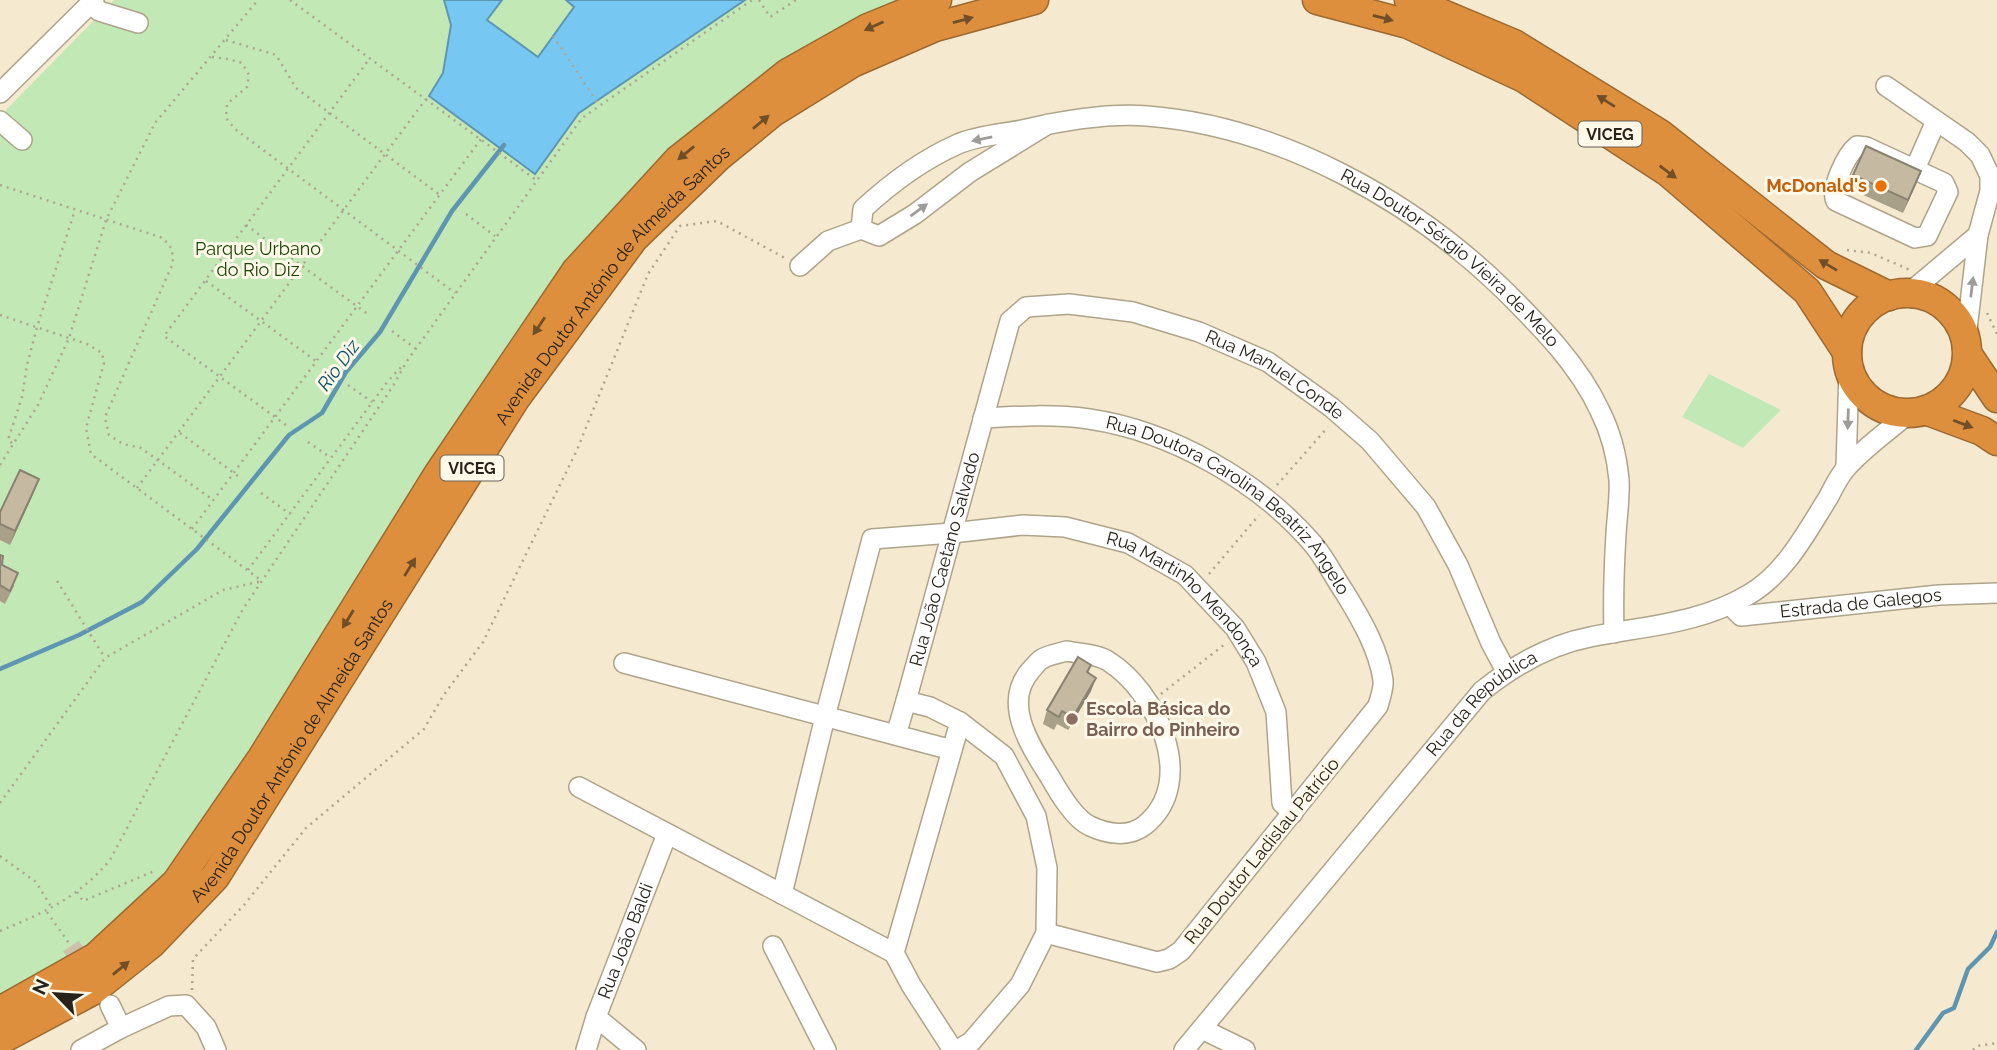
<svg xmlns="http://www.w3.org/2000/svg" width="1997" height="1050" font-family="Raleway,sans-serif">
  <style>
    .green { fill: #c2e8b6 }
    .water { fill: #76c8f2; stroke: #5e96b1; stroke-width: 2 }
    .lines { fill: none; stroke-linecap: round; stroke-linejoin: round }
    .stream { stroke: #5e96b1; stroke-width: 4.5 }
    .minor-tunnel { stroke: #ccc2ac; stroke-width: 19; stroke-dasharray: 19 10; stroke-linecap: butt }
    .minor-casing { stroke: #aea48b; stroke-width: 22 }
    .highway-casing { stroke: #9d6931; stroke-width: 31 }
    .path { stroke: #aea591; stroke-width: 2.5; stroke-dasharray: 2 5; stroke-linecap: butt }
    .minor { stroke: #fff; stroke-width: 19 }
    .highway { stroke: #dd8f3d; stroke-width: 28 }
    .wall { fill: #a9a08a }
    .shaded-wall { fill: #8a8271 }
    .building { fill: #c5baa1; stroke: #8a8271; stroke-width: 2 }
    .oneway { fill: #704e28 }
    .oneway2 { fill: #9e9c98 }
    .food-dot { fill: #e8710a; stroke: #fef8e8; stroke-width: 2.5 }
    .education-dot { fill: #8d6e63; stroke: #fef8e8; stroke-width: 2.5 }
    .labels { text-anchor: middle; stroke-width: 6; stroke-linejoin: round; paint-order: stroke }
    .shield { fill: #fef8e8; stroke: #686358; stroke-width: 2 }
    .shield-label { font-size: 16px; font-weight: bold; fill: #27231a }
    .food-label { font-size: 18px; font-weight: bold; fill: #c56008; stroke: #fef8e8; text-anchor: end }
    .park-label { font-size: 18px; fill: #194503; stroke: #fef8e8 }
    .street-label { font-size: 18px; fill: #27231a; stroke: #fef8e8 }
    .education-label { font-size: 18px; font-weight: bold; fill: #785e54; stroke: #fef8e8; text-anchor: start }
    .water-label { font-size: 19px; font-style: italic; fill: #0e516e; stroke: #fef8e8 }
  </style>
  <rect width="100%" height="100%" fill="#f5ead0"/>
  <path class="green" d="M 114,0 L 900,0 L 781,62 L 669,150 L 566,262 L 251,750 L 166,873 L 88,946 L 0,997 L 0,116 Z
    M 1709,374 L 1781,410 L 1743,448 L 1682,417 Z"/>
  <path class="water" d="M 444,0 L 502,0 L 487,20 L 538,57 L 574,7 L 566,0 L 745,0 L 579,113 L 535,174 L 429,96 L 443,73 L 451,25 Z"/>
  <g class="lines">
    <path class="stream" d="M 0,669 L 79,635 L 142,602 L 197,549 L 289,435 L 322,413 L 346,372 L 380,332 L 452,211 L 504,145
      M 1916,1050 L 1943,1013 L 1954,1008 L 1968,969 L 1990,947 L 1997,932"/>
    <path class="minor-tunnel" d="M 71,946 L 90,974"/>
    <defs>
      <g id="minor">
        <path d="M 91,3 L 99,11 L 138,23"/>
        <path d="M 1886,86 L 1967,142 L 1980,155 L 1990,176 L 1990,191 L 1978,235 L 1966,338"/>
        <path d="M 0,93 L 94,0"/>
        <path d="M 0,121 L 22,140"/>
        <path id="s1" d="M 1048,124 L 970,172 L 915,214 L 879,236 L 861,229 L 863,209 C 890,184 924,159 958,144 C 979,135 1005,134 1027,129 C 1066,120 1107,113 1147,116 C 1279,126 1412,200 1505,291 C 1541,327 1579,365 1600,411 C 1610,431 1617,457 1619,480 C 1620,497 1617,516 1616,534 C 1614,567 1613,600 1614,633"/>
        <path d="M 1857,146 L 1866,147 L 1944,183 L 1948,192 L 1946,196 L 1927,236 L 1915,238 L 1836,201 C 1830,189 1846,155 1857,146 Z"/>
        <path d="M 1915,169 L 1936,121"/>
        <path d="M 800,266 L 828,241 L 861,229"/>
        <path d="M 1909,293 L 1978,235"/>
        <path id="s2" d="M 983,418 C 1018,416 1055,414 1089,419 C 1171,431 1259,481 1313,544 C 1325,558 1334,577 1345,593 C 1361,619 1379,650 1383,680 C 1384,688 1380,698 1378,706 L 1181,951 L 1169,959 L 1157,962 L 1046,933"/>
        <path d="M 1846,467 L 1849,371"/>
        <path id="s3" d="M 1730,605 L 1741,616 L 1939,595 L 1997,593"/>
        <path d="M 1067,651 C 1080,654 1098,654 1108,661 C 1156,691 1199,781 1145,825 C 1129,838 1107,834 1090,826 C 1074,819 1058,791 1050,777 C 1031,747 1001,703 1031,670 C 1034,667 1038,661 1042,659 C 1048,655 1060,653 1067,651 Z"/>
        <path d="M 624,663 L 952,750 L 960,722"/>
        <path id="s4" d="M 906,701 L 1010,321 L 1026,307 L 1069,304 L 1133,312 L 1199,332 L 1268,362 L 1331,407 L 1370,441 L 1426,507 L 1458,565 L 1491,643 L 1506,671"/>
        <path d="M 896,735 L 906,701 L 930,707 L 960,722 L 1004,756 L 1036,816 L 1047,868 L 1046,933 L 1020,985 L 971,1042 L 957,1050"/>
        <path d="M 579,787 L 894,953 L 952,750"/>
        <path id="s5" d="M 782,894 L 825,717 L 872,539 L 952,533 L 1023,525 L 1065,527 L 1128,543 L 1185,575 L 1235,628 L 1256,662 L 1276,712 L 1282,803 L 1293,813"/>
        <path d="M 773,946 L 826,1050"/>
        <path d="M 894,953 L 911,985 L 953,1050"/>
        <path d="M 110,1005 L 121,1028 L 169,1006 L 186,1005 L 206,1027 L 216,1050"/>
        <path d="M 596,1017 L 636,1050"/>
        <path d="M 1202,1029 L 1245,1050"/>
        <path d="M 81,1050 L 121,1028"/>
        <path id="s6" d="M 586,1050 L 596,1017 L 667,834"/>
        <path id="s7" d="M 1184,1050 L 1482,691 C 1513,666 1549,645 1590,637 C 1644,626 1699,624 1748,595 C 1785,574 1806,533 1828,498 C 1834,487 1839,475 1848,466 C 1865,447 1888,431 1908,414"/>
      </g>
      <g id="highway">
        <path d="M 1317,0 L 1408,24 L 1524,78 L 1668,172 L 1807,291 L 1847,352"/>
        <path d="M 1409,0 L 1514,44 L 1660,134 L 1826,265 L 1889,296"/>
        <circle cx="1907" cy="353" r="60"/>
        <path d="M 1968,355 L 1997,398"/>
        <path d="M 1928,411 L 1982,431 L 1997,441"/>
        <path d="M 0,1011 L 96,957 L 176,883 L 262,758 L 439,473 L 576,271 L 678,160 L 788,73 L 868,28 L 937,0"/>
        <path id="s8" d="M 0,1040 L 92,991 L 151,944 L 215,877 L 515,399 L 634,238 L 718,157 L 773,112 L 852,63 L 935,27 L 1034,0"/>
      </g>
    </defs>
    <use href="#minor" class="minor-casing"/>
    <use href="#highway" class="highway-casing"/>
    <path class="path" d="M 290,0 L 536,180
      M 759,0 L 770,17 L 796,0
      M 553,36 L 599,105
      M 226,40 L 276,55 L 296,88 L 440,195
      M 212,57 L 228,59 L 242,63 L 249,75 L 247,87 L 227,104 L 226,118 L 235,129 L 455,293
      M 0,185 L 163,238 L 172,249 L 173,263 L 105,417 L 109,435 L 123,444 L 141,448 L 213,500
      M 466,214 L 495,236
      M 246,225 L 369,315
      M 1847,250 L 1871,253 L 1910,270
      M 206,281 L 316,361
      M 1987,313 L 1997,334
      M 0,315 L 87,344 L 102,353 L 104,363 L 86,428 L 91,454 L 262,581
      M 392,331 L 416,349
      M 348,385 L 372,402
      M 286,425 L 164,336 L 370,58
      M 180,433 L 242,479
      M 308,442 L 331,458
      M 12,443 L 8,440 L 22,397 L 27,365 L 37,327 L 75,210
      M 0,465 L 38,405 L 69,338 L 106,220 L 155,123 L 258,0
      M 1277,485 L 1328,427
      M 137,488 L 426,99
      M 261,493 L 290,514
      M 192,529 L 481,139
      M 248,570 L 388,381 L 404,364
      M 1209,574 L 1259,515
      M 57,581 L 105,658
      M 1161,694 L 1225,644
      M 0,803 L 105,658 L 223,590 L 262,581
      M 0,856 L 36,882 L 52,908
      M 77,892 L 83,901 L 157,870
      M 47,912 L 71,946
      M 0,931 C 45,912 78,898 110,860 L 243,609 L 393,386 L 407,361 L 582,118 L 752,0
      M 192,990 L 193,959 L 244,905 L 306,828 L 424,729 L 443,696 L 483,642 L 577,450 L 648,274 L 680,226 L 717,221 L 785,258
      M 1973,1050 L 1977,1046 L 1997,1043"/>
    <use href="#minor" class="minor"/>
    <use href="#highway" class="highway"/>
  </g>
  <path class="wall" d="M 1853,175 L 1916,184 L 1903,213 L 1848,188 Z
    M 39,479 L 34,492 L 10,545 L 0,540 L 0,512 Z
    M 0,555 L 2,565 L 14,586 L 5,604 L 0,601 Z
    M 1091,665 L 1088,673 L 1091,691 L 1068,730 L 1057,724 L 1054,730 L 1043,724 L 1047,710 Z"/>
  <path class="shaded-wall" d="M 1921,171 L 1916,184 L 1903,213 L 1908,200 Z
    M 39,479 L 34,492 L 10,545 L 15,531 Z
    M 1096,678 L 1091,691 L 1068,730 L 1073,717 Z"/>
  <path class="building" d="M 1866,146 L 1921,171 L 1908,200 L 1853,175 Z
    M 20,470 L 39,479 L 15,531 L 0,524 L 0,512 Z
    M 0,555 L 3,556 L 2,565 L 18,573 L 10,591 L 0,585 Z
    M 1078,657 L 1091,665 L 1087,672 L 1096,678 L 1073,717 L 1062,711 L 1059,717 L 1047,710 Z"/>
  <defs><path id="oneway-solid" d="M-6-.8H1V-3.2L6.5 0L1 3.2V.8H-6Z" transform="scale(1.75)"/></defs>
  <g class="oneway">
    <use href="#oneway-solid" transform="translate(1383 18) rotate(15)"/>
    <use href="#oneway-solid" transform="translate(963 20) rotate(-15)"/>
    <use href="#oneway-solid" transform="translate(874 26) rotate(156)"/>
    <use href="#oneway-solid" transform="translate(1606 101) rotate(-148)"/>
    <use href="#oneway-solid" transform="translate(761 122) rotate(-40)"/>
    <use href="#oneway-solid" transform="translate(686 153) rotate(141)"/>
    <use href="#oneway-solid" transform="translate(1668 172) rotate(37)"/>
    <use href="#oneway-solid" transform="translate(1828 265) rotate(-149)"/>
    <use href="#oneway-solid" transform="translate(539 326) rotate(124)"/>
    <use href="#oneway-solid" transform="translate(1963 424) rotate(21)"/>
    <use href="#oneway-solid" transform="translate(410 567) rotate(-58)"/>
    <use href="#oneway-solid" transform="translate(348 619) rotate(122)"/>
    <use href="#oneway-solid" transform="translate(121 968) rotate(-39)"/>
  </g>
  <g class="oneway2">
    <use href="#oneway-solid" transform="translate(982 139) rotate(168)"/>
    <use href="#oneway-solid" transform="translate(919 210) rotate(-36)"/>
    <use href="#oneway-solid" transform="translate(1972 287) rotate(-83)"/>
    <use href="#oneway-solid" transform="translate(1848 419) rotate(92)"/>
  </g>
  <circle class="food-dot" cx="1881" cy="186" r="7"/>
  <circle class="education-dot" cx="1072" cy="719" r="7"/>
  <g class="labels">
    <g class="shield">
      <rect x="1578.5" y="121.5" width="63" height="25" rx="5"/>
      <rect x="440.5" y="455.5" width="63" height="25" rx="5"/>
    </g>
    <g class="shield-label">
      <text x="1610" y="140">VICEG</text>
      <text x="472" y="474">VICEG</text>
    </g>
    <g class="food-label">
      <text x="1867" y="192">McDonald's</text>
    </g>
    <g class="park-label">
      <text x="258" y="255">Parque Urbano<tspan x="258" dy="21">do Rio Diz</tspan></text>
    </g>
    <g class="street-label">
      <text dy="6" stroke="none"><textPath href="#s1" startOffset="892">Rua Doutor Sérgio Vieira de Melo</textPath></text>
      <text dy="6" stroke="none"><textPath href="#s8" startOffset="987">Avenida Doutor António de Almeida Santos</textPath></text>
      <text dy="6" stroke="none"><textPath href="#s4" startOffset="679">Rua Manuel Conde</textPath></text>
      <text dy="6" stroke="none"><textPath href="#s2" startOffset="275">Rua Doutora Carolina Beatriz Ângelo</textPath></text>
      <text dy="6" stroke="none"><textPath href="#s4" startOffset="147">Rua João Caetano Salvado</textPath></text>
      <text dy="6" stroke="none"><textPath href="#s5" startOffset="705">Rua Martinho Mendonça</textPath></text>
      <text dy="6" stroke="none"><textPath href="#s3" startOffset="136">Estrada de Galegos</textPath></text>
      <text dy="6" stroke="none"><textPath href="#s7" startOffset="458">Rua da República</textPath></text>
      <text dy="6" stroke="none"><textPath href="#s8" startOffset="420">Avenida Doutor António de Almeida Santos</textPath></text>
      <text transform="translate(1262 851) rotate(-51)" y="6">Rua Doutor Ladislau Patrício</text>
      <text dy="6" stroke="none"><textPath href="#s6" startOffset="116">Rua João Baldi</textPath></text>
    </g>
    <g class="education-label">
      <text x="1086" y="715">Escola Básica do<tspan x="1086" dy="21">Bairro do Pinheiro</tspan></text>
    </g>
    <g class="water-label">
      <text transform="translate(338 365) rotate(-54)" y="7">Rio Diz</text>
    </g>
  </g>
  <g transform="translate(56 994) rotate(295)" stroke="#fef8e8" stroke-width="5" paint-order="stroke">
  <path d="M0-5L12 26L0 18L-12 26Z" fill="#27231a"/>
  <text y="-10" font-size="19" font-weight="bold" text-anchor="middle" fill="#27231a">N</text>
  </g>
</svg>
